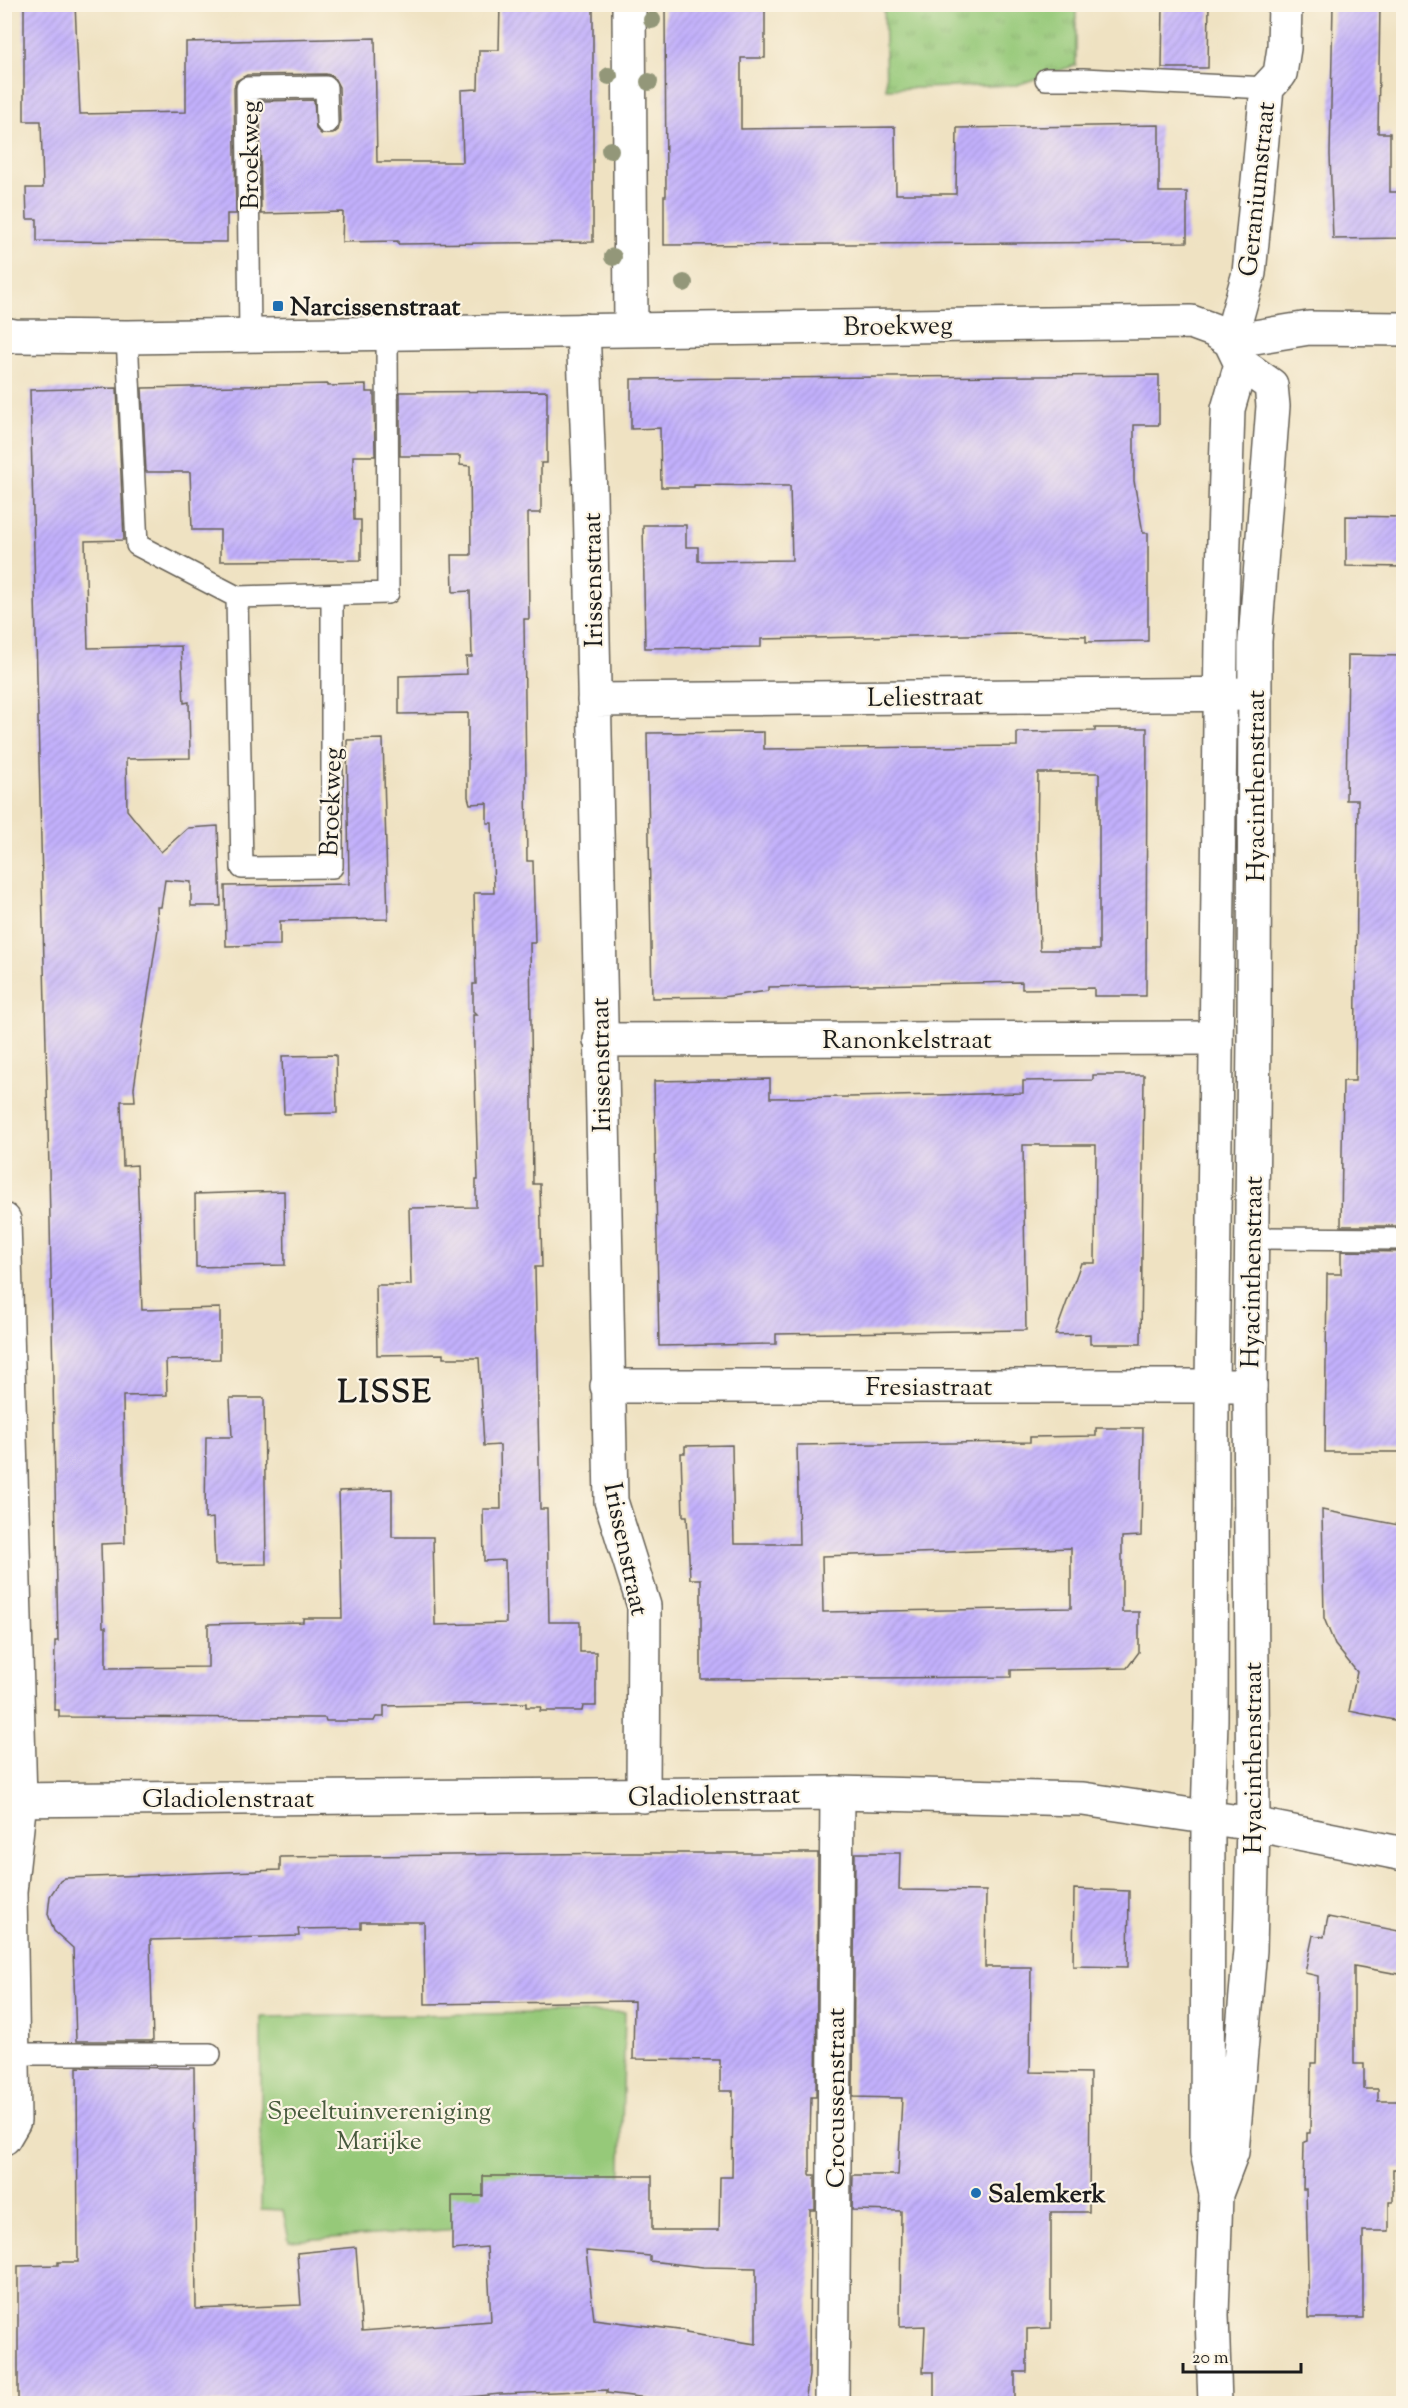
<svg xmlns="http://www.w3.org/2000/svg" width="1408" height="2408" font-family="'Sorts Mill Goudy',serif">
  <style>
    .grass { fill: url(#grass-tufts); stroke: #59724a; stroke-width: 1.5 }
    .park { fill: #96c979; stroke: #59724a; stroke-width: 1.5 }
    .building { fill: url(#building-hatch); fill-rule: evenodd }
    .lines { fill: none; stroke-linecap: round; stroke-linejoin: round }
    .lane-casing { stroke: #666156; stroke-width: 24 }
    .street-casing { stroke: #666156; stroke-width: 36 }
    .secondary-casing { stroke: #666156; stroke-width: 36 }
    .lane { stroke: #fff; stroke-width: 21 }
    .street { stroke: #fff; stroke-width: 33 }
    .secondary { stroke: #fff; stroke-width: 33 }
    .tree { fill: #939779 }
    .poi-dot { fill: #1f6fb2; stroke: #fcf5e5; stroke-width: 2 }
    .labels { text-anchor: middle; stroke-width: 4.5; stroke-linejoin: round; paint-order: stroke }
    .street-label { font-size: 26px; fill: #1c1c1c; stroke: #fcf5e5 }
    .poi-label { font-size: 26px; font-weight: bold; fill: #1c1c1c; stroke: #fcf5e5; text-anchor: start }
    .park-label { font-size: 26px; fill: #47593d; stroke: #fcf5e5 }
    .district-label { font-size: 32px; font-weight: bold; letter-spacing: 1.5px; fill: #1c1c1c; stroke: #fcf5e5 }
  </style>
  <defs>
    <pattern id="grass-tufts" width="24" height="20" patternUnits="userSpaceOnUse" patternTransform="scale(1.5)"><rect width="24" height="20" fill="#96c979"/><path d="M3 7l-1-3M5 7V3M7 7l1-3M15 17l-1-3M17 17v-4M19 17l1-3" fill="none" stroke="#81ac68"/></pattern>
    <pattern id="building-hatch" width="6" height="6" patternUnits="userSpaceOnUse" patternTransform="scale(1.5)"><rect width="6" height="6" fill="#c2b0fc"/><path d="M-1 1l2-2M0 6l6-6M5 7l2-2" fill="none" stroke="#a697d7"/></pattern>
  </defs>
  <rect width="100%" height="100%" fill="#fcf5e5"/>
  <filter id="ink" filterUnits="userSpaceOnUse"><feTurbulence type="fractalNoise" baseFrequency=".0167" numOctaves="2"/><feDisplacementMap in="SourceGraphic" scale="12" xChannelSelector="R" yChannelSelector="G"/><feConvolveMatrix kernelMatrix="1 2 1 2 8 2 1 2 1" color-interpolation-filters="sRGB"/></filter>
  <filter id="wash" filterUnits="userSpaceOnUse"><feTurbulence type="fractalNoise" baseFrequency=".008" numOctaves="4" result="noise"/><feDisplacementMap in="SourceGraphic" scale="24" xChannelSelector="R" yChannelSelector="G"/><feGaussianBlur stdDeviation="1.35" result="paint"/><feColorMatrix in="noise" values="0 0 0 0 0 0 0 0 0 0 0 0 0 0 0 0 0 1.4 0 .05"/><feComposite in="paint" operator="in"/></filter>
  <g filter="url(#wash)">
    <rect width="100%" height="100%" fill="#efe2c2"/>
    <path class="grass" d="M 884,5 L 1076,5 L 1076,65 L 1017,85 L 886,89 Z"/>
    <path class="park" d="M 625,2012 L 621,2169 L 616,2218 L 289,2241 L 283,2210 L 261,2209 L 261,2017 Z"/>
    <g id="blocks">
      <path class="building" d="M 24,4 L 75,4 L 80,114 L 186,112 L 186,42 L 375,38 L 377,162 L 463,162 L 461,90 L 478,89 L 479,50 L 499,50 L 500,4 L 593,4 L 593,242 L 398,244 L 398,241 L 342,242 L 343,212 L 261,214 L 260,101 L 314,100 L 316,129 L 321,134 L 333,134 L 338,130 L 340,123 L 339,87 L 333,76 L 326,74 L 247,75 L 236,81 L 234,88 L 236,214 L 227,214 L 227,242 L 37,241 L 37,219 L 27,219 L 26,188 L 43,188 L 41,121 L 24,121 Z
        M 665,4 L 765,4 L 765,58 L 741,58 L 741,129 L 895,127 L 896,194 L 956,194 L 957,128 L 1159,125 L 1159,192 L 1187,192 L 1187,242 L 664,245 L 664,196 L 666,196 Z
        M 1163,4 L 1209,4 L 1208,68 L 1162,68 Z
        M 1333,4 L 1380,4 L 1378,133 L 1390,133 L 1390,192 L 1404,192 L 1404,238 L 1333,239 L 1330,154 Z
        M 1159,375 L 1159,425 L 1134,425 L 1134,481 L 1143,533 L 1148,533 L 1148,641 L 1086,642 L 1086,636 L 1015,634 L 761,639 L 761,647 L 645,648 L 643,525 L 686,525 L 686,547 L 698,547 L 698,561 L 792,560 L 790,486 L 694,485 L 694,487 L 661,487 L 660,428 L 631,429 L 631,379 Z
        M 328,384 L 328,386 L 366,385 L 366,392 L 374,392 L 375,456 L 353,456 L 354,520 L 361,520 L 361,560 L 220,561 L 220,530 L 192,530 L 190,472 L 146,472 L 142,388 Z
        M 117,388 L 124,540 L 85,541 L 88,648 L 181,646 L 184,703 L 189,702 L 190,758 L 126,759 L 127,810 L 161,852 L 188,828 L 218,826 L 221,906 L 191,906 L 191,882 L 165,880 L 161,907 L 157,907 L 158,929 L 134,1088 L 135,1101 L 121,1101 L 123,1166 L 137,1165 L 142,1310 L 220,1308 L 220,1359 L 166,1360 L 167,1395 L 123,1396 L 125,1543 L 101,1544 L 103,1627 L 106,1627 L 106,1668 L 208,1667 L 208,1624 L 303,1622 L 303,1618 L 342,1618 L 339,1491 L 392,1489 L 392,1537 L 433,1537 L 435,1625 L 506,1623 L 505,1560 L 484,1561 L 483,1509 L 501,1509 L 500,1445 L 484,1446 L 479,1358 L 443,1358 L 443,1354 L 377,1355 L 376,1285 L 411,1285 L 409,1208 L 476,1207 L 476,1180 L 478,1180 L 473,1015 L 477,1015 L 473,1011 L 473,984 L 476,984 L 474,893 L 494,893 L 492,823 L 487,823 L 487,803 L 470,804 L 468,797 L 468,713 L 399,714 L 399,676 L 467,674 L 466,657 L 472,657 L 470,591 L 453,592 L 452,555 L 471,555 L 470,466 L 460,465 L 460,456 L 400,456 L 400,392 L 547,391 L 547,463 L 541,463 L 541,513 L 528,513 L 529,619 L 524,619 L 527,861 L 533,861 L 535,943 L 530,943 L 533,1184 L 540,1184 L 541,1227 L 542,1267 L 535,1267 L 540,1509 L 547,1509 L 549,1622 L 580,1622 L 580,1652 L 596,1652 L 596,1706 L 583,1706 L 582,1711 L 540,1711 L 541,1707 L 526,1707 L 526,1703 L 384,1706 L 384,1717 L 376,1717 L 374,1721 L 326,1721 L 325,1718 L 59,1717 L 59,1710 L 54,1710 L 55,1641 L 58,1641 L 49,1169 L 30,390 Z
        M 1346,516 L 1404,517 L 1404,567 L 1346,566 Z
        M 1348,655 L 1404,656 L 1404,1226 L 1341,1226 L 1343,1081 L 1355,1081 L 1358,800 L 1346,800 Z
        M 1095,728 L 1147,728 L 1146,996 L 1094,996 L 1094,988 L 1022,989 L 1022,982 L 768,987 L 768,991 L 722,997 L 652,998 L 647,733 L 764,732 L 764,749 L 845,748 L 1017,746 L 1017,732 L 1095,731 ZM 1038,773 L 1099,773 L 1099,950 L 1040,950 L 1037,844 Z
        M 383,739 L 388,919 L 280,921 L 280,945 L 226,946 L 225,886 L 349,884 L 347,740 Z
        M 336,1055 L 337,1113 L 284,1114 L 282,1056 Z
        M 1093,1075 L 1144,1075 L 1141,1344 L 1090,1344 L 1090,1334 L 1055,1335 L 1081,1263 L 1095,1263 L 1096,1145 L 1023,1145 L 1026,1330 L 776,1334 L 776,1344 L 659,1346 L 654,1081 L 770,1079 L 770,1098 L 850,1097 L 1023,1093 L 1023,1081 L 1093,1080 Z
        M 284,1191 L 285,1265 L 196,1267 L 195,1194 Z
        M 1341,1251 L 1404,1252 L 1402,1452 L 1325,1452 L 1327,1274 L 1341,1274 Z
        M 230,1398 L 264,1398 L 266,1564 L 215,1565 L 213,1518 L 205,1519 L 206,1437 L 232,1437 Z
        M 1096,1428 L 1143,1428 L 1141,1536 L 1122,1537 L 1122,1612 L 1139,1612 L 1139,1652 L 1127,1668 L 1011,1670 L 1011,1677 L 701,1679 L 701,1579 L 690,1579 L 687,1516 L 683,1516 L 681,1453 L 685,1453 L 685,1446 L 732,1445 L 734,1544 L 799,1544 L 797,1445 L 1030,1442 L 1030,1437 L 1096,1436 ZM 1071,1548 L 1071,1608 L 823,1612 L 822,1556 Z
        M 1322,1510 L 1404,1526 L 1404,1722 L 1349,1711 L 1357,1672 L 1335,1645 L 1324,1618 Z
        M 629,1853 L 818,1853 L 816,2097 L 811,2097 L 810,2143 L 810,2175 L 815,2175 L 815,2210 L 810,2210 L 809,2375 L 805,2403 L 689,2403 L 607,2393 L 607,2390 L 500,2394 L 406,2403 L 18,2403 L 18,2266 L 58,2265 L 58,2262 L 78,2262 L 77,2067 L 194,2068 L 196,2309 L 301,2305 L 297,2253 L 356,2247 L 362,2331 L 491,2321 L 487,2247 L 452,2250 L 452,2196 L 483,2196 L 483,2176 L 652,2176 L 652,2230 L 719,2230 L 720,2177 L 732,2177 L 733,2091 L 720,2091 L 720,2060 L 633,2059 L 634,2001 L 425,2004 L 424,1922 L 361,1922 L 361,1928 L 298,1929 L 299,1936 L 150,1940 L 153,2041 L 76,2041 L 73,1948 L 54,1931 L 48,1914 L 50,1896 L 60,1881 L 65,1878 L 280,1870 L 280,1857 ZM 586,2251 L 650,2256 L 650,2261 L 703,2267 L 756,2268 L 756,2344 L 686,2333 L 686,2331 L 594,2319 Z
        M 855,1853 L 900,1853 L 899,1890 L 986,1891 L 985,1967 L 1031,1967 L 1030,2072 L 1090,2073 L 1089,2212 L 1051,2212 L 1051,2328 L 1027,2329 L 1027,2372 L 1015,2372 L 1015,2403 L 934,2403 L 934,2372 L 923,2372 L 925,2326 L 900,2327 L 901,2211 L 852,2210 L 853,2175 L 898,2175 L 902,2098 L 853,2097 Z
        M 1074,1889 L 1129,1891 L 1128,1967 L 1073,1966 Z
        M 1328,1917 L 1404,1932 L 1404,1975 L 1354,1966 L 1354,2064 L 1364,2064 L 1364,2089 L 1378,2089 L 1378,2101 L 1404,2101 L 1403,2169 L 1393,2169 L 1393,2202 L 1389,2202 L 1389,2231 L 1363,2231 L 1363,2318 L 1309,2318 L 1306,2189 L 1303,2189 L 1304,2142 L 1307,2141 L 1307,2133 L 1310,2133 L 1311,2063 L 1316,2063 L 1318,1976 L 1305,1973 L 1313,1935 L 1324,1937 Z"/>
    </g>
  </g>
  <g filter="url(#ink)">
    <use href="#blocks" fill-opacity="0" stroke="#666156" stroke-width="1.5"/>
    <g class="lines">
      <defs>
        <path id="lane" d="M 1046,79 L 1083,79 L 1267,88
          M 250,335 L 247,88 L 326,87 L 327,123
          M 127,337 L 137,545 L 237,597 L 388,593 L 387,333
          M 237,597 L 242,868 L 332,867 L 332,595
          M 1252,1238 L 1404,1239
          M 13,2054 L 210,2054"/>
        <path id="street" d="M 629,4 L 631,329
          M 1285,4 L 1284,48 L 1280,74 L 1267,88 L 1249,273 L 1230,341 L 1309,328 L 1404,329
          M 583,330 L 590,494 L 611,1501 L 644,1606 L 643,1796
          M 594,700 L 1255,694
          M 600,1040 L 1215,1038
          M 607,1386 L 1250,1386
          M 4,2138 L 14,2121 L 10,1892 L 20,1800
          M 832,2404 L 837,1793"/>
        <path id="secondary" d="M 4,334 L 14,336 L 127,337 L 1191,322 L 1213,330 L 1230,341 L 1241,364 L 1271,385 L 1273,406 L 1255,641 L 1254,1037 L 1250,1386 L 1253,1824 L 1250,1950 L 1232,2152 L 1216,2194
          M 4,1220 L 20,1800
          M 4,1800 L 837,1793 L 1083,1799 L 1253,1824 L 1404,1854
          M 1215,2404 L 1212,2315 L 1216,2194 L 1207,2152 L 1208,1817 L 1211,1720 L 1212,1386 L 1221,639 L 1228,409 L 1241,364"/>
      </defs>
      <use href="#lane" class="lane-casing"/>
      <use href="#street" class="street-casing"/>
      <use href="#secondary" class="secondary-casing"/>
      <use href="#lane" class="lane"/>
      <use href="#street" class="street"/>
      <use href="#secondary" class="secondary"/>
    </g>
    <g class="tree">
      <circle cx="652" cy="20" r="9"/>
      <circle cx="609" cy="76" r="9"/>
      <circle cx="649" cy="82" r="9"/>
      <circle cx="610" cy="150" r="9"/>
      <circle cx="613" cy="257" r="9"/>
      <circle cx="684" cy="283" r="9"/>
    </g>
  </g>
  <g class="poi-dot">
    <rect x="272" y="300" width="12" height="12" rx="3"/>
    <circle cx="976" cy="2193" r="6"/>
  </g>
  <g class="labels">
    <g class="street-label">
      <text transform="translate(249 155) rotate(-90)" y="9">Broekweg</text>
      <text transform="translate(1256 189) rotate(-84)" y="9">Geraniumstraat</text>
      <text transform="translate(898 325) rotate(-1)" y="9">Broekweg</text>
      <text transform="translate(592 580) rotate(-91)" y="9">Irissenstraat</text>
      <text transform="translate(925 696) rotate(-1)" y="9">Leliestraat</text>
      <text transform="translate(1255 786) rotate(-90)" y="9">Hyacinthenstraat</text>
      <text transform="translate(330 802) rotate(-88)" y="9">Broekweg</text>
      <text x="907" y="1048">Ranonkelstraat</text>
      <text transform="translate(600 1065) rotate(-91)" y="9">Irissenstraat</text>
      <text transform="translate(1251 1272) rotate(-89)" y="9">Hyacinthenstraat</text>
      <text x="929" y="1395">Fresiastraat</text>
      <text transform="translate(627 1549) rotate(78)" y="9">Irissenstraat</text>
      <text transform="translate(1252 1758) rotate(-90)" y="9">Hyacinthenstraat</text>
      <text transform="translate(714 1795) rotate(-1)" y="9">Gladiolenstraat</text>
      <text x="228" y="1807">Gladiolenstraat</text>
      <text transform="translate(835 2098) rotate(-90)" y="9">Crocussenstraat</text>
    </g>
    <g class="poi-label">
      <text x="290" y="315">Narcissenstraat</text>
      <text x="988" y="2202">Salemkerk</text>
    </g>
    <g class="park-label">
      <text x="379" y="2119">Speeltuinvereniging<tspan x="379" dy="30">Marijke</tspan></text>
    </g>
    <g class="district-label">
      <text x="385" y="1402">LISSE</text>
    </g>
  </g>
  <rect width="1408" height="2408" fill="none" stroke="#fcf5e5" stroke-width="24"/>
  <path d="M1183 2363v9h118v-9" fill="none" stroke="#1c1c1c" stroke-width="3"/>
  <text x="1192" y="2363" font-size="18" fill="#1c1c1c" stroke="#fcf5e5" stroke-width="4.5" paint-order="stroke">20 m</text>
</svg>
